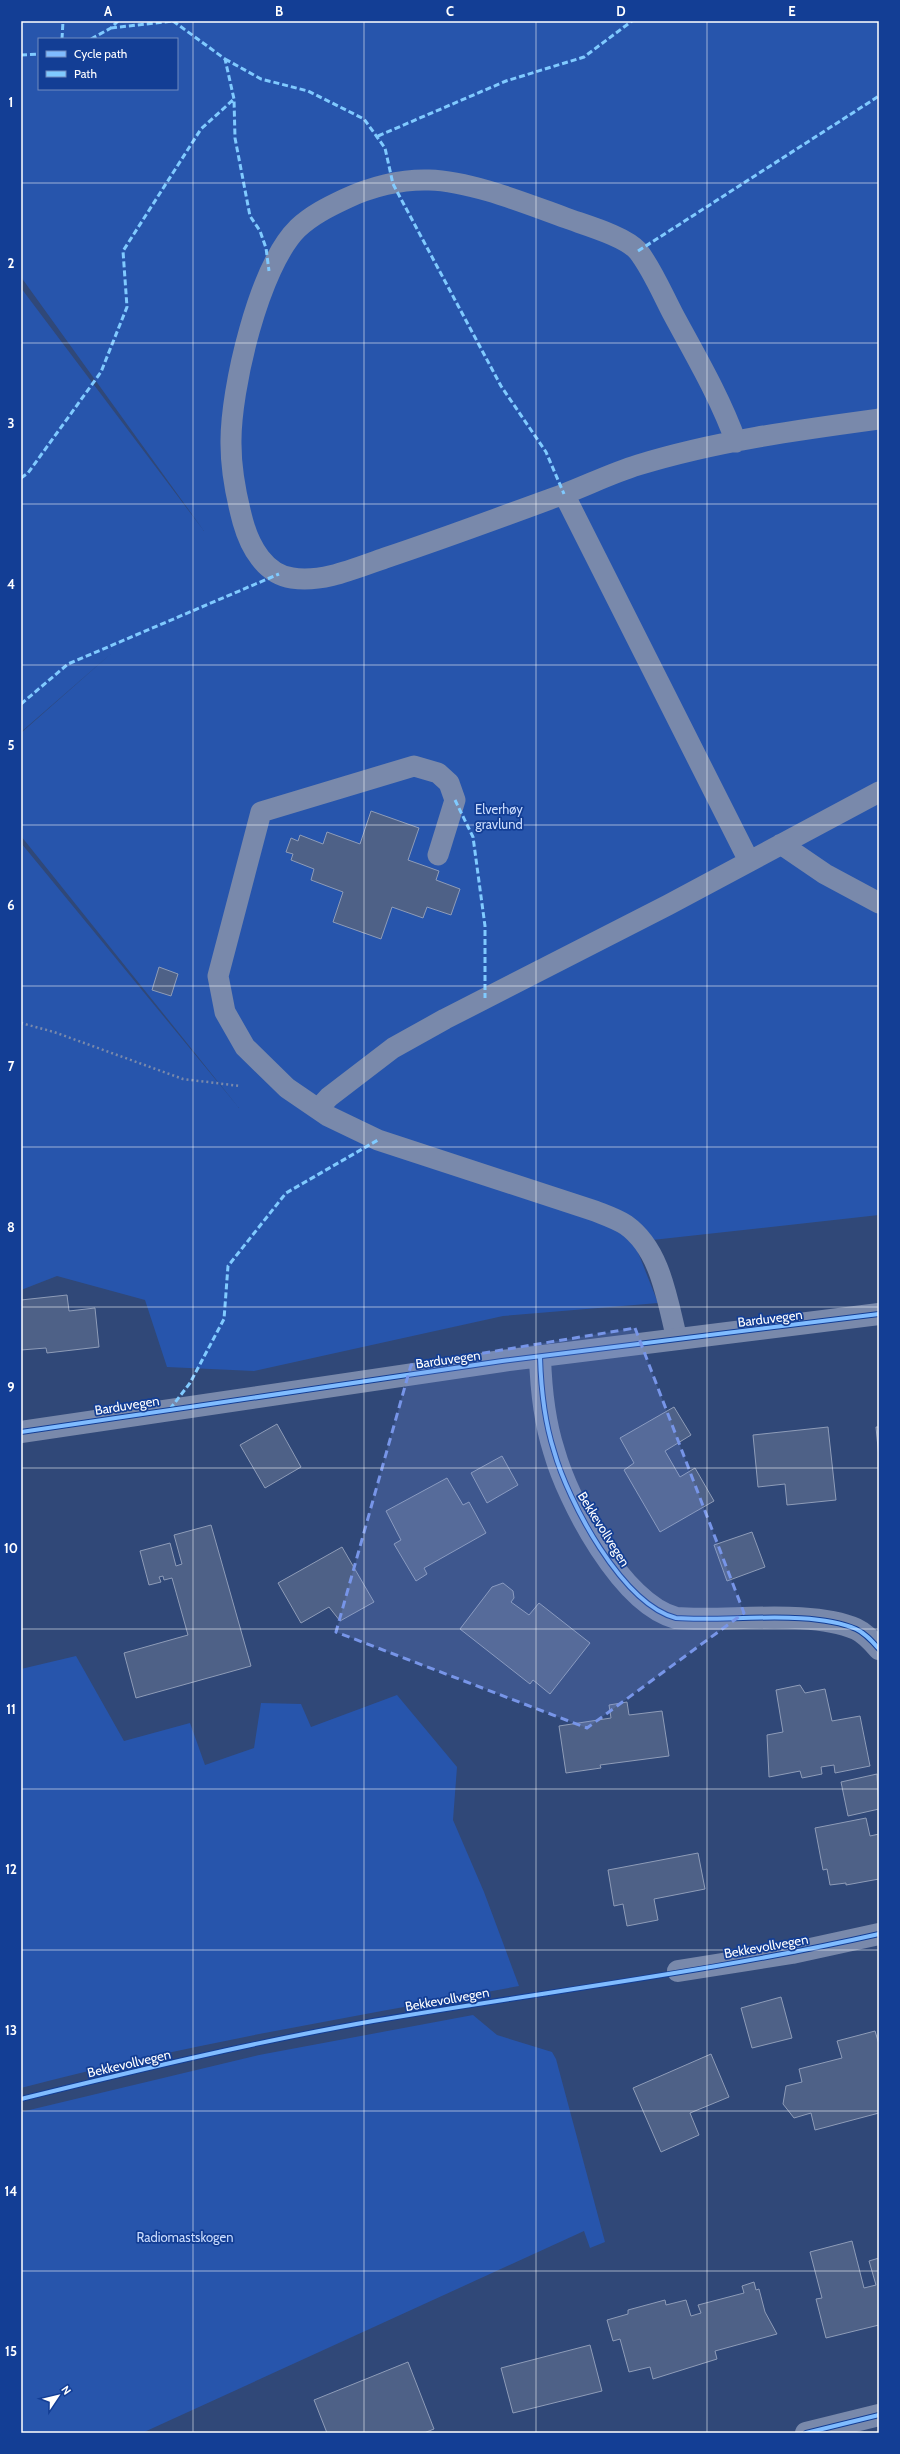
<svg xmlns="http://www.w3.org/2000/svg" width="900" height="2454" font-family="Cabin,sans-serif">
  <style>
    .green { fill: #2755ac; fill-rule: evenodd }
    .building { fill: #4e6187; stroke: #8e9cb8 }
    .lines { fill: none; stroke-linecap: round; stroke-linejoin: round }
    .path { stroke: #7989ab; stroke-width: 2.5; stroke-dasharray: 2 3; stroke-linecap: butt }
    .lane { stroke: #7989ab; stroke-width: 21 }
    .street { stroke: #7989ab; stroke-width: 22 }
    .quiet { stroke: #80caff; stroke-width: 3; stroke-dasharray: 6 3; stroke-linecap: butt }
    .cycleway-casing { stroke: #133e95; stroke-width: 6 }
    .cycleway { stroke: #80bcff; stroke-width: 4 }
    .marked { fill: #7795e8; fill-opacity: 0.2; stroke: #7795e8; stroke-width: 3; stroke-dasharray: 8 5; stroke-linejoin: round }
    .grid { fill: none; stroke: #fff; stroke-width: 1; stroke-opacity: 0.55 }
    .labels { text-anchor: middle; stroke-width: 3.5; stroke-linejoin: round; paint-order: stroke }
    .park-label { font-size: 13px; fill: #cadcfd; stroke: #133e95 }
    .street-label { font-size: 13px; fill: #fff; stroke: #133e95 }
    .neatline { fill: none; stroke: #fff; stroke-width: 1.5 }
    .grid-label { font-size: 13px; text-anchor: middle; font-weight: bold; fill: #fff }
  </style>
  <rect width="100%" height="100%" fill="#304878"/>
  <path class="green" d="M 21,21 L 879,21 L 879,1215 L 634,1242 L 658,1303 L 503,1316 L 254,1371 L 167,1367 L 145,1300 L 57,1276 L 21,1290 L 21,843 L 239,1108 L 21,836 L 21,733 L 114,651 L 21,732 L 21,288 L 204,531 L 21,277 ZM 39,39 L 177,39 L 177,89 L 39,89 Z
    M 76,1656 L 124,1741 L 190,1723 L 205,1765 L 254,1748 L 261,1703 L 301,1704 L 311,1727 L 397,1695 L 457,1767 L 453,1820 L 484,1892 L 519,1986 C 352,2017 185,2044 21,2088 L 21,1669 Z
    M 473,2015 L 497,2035 L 552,2052 L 556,2059 L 605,2242 L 590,2248 L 584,2231 L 142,2433 L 21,2433 L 21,2112 L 259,2055 Z"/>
  <path class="building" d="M 371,811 L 419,828 L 408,860 L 439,871 L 436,880 L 460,889 L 451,915 L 427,907 L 423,918 L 392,907 L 381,939 L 333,922 L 343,892 L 311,880 L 314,869 L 291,860 L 293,854 L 286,852 L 291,838 L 298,841 L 300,835 L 323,844 L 327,832 L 360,844 Z
    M 159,967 L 178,974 L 171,996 L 152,990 Z
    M 67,1295 L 69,1311 L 95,1308 L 99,1347 L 47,1353 L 46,1348 L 21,1350 L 21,1300 Z
    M 674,1407 L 691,1435 L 665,1451 L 680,1477 L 695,1468 L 714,1501 L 660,1532 L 624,1470 L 634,1463 L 620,1438 Z
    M 277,1424 L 301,1467 L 265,1488 L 240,1445 Z
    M 828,1427 L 836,1500 L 787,1505 L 785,1484 L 758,1487 L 753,1435 Z
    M 876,1427 L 879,1427 L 879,1458 Z
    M 502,1456 L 518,1485 L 487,1503 L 471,1473 Z
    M 447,1478 L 463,1505 L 469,1502 L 486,1533 L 424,1568 L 427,1574 L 416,1581 L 394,1544 L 401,1540 L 386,1511 Z
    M 211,1525 L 251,1666 L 136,1698 L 124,1653 L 188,1635 L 172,1578 L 164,1580 L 163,1576 L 159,1577 L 161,1582 L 149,1585 L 140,1551 L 170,1543 L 176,1566 L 182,1564 L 174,1535 Z
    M 752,1532 L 765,1567 L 727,1581 L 714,1545 Z
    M 342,1547 L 374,1602 L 340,1621 L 329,1607 L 301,1623 L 278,1583 Z
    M 503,1583 L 513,1591 L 514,1598 L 511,1602 L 529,1615 L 539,1603 L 590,1643 L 550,1694 L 533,1680 L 530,1684 L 460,1629 L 492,1587 Z
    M 800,1685 L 805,1693 L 825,1689 L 832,1721 L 860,1716 L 870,1766 L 835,1773 L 834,1765 L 821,1767 L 822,1774 L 802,1778 L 800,1771 L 769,1777 L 767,1735 L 783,1732 L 776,1690 Z
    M 627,1702 L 629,1715 L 662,1711 L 669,1756 L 600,1765 L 601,1768 L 566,1773 L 559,1726 L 611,1718 L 609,1705 Z
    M 877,1774 L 879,1809 L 848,1816 L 841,1782 Z
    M 866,1818 L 870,1836 L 879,1834 L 879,1879 L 846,1885 L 846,1883 L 830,1885 L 827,1869 L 823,1870 L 815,1828 Z
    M 698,1853 L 705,1889 L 654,1899 L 658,1920 L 627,1926 L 623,1904 L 614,1906 L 608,1870 Z
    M 781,1997 L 792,2038 L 752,2048 L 741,2008 Z
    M 875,2031 L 879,2044 L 879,2113 L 815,2130 L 811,2113 L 794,2118 L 783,2104 L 786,2086 L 802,2082 L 799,2069 L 842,2058 L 837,2041 Z
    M 711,2054 L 729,2097 L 690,2113 L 699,2135 L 661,2152 L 633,2088 Z
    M 852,2241 L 864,2288 L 876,2285 L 869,2261 L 879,2258 L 879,2325 L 826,2338 L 816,2299 L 822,2298 L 810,2252 Z
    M 754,2282 L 756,2290 L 759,2289 L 765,2312 L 777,2334 L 715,2351 L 717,2359 L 653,2379 L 650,2367 L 629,2372 L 620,2339 L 613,2341 L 607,2320 L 628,2314 L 628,2310 L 665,2300 L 666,2305 L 686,2300 L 691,2316 L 701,2313 L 698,2305 L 744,2293 L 742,2286 Z
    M 590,2345 L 602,2391 L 513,2413 L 501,2368 Z
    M 408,2362 L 434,2429 L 424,2433 L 327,2433 L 314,2400 Z"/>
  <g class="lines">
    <path class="path" d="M 21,1023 L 54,1032 L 183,1079 L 240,1086"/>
    <path class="lane" d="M 736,442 C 720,397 695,355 673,314 C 662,293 652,269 638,251 C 625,236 585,225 566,218 C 527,204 471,181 429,180 C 401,179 370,187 345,199 C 328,207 312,215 298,228 C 259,266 230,390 231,444 C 231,471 236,496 243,522 C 250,547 265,574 292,578 C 323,583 356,568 385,558 C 445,538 504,516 564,494 C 588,485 612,473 638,465 C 716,441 798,430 879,419
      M 564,494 L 749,861
      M 781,844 L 825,874 L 879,903
      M 438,855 L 455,800 L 449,783 L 438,773 L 414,766 L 261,812 L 218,976 L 225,1012 L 245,1047 L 287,1088 L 328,1116 L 378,1140 L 595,1211 C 605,1215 617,1219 626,1225 C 661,1250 667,1300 677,1339
      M 318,1109 L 329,1097 L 393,1048 L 445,1019 L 668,905 L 879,792"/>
    <path class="street" d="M 540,1357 C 541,1389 544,1420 554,1451 C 568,1501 622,1604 676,1618 C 727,1622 811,1609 856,1629 C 865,1633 872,1641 879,1649
      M 21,1432 L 502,1361 L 879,1314
      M 678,1971 L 792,1953 L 879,1934
      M 806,2433 L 879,2415"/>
    <path class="quiet" d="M 173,21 L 225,59 L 234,99 L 235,138 L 250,216 L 260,231 L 266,248 L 269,271
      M 111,28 L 173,21
      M 62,39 L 63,21
      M 91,39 L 111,28 L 118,21
      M 21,55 L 39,54
      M 225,59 L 261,79 L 308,91 L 364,119 L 385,148 L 393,184 L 501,386 L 546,452 L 564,494
      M 378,136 L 506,81 L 584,57 L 632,21
      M 638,251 L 879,96
      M 21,478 L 28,473 L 101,372 L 127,307 L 123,251 L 201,129 L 234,99
      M 21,704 L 68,664 L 279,574
      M 455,800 L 473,837 L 485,926 L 485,998
      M 170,1409 L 190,1383 L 224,1319 L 228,1266 L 286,1193 L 378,1140"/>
    <defs>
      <path id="cycleway" d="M 540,1357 C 541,1389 544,1420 554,1451 C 568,1501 622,1604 676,1618 C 727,1622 811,1609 856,1629 C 865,1633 872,1641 879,1649
        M 21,1432 L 502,1361 L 879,1314
        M 21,2099 C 138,2070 254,2042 373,2021 C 541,1992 712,1972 879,1934
        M 806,2433 L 879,2415"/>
    </defs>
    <use href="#cycleway" class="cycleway-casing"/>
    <use href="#cycleway" class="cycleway"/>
  </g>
  <path class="marked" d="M 635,1328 L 744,1613 L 587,1728 L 336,1632 L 411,1365 Z"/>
  <path class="grid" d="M 193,21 L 193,2433M 364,21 L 364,2433M 536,21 L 536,2433M 707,21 L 707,2433M 21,183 L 879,183M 21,343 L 879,343M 21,504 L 879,504M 21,665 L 879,665M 21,825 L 879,825M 21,986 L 879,986M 21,1147 L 879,1147M 21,1307 L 879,1307M 21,1468 L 879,1468M 21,1629 L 879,1629M 21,1789 L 879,1789M 21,1950 L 879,1950M 21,2111 L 879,2111M 21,2271 L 879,2271"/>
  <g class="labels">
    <g class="park-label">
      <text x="499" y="814">Elverhøy<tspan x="499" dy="15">gravlund</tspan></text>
      <text x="185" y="2242">Radiomastskogen</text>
    </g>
    <g class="street-label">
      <text transform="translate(770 1318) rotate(-7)" y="5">Barduvegen</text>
      <text transform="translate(448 1359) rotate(-8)" y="5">Barduvegen</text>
      <text transform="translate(127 1405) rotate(-9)" y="5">Barduvegen</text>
      <text transform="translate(604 1529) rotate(58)" y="5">Bekkevollvegen</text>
      <text transform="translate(766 1946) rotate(-10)" y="5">Bekkevollvegen</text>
      <text transform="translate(447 1999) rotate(-10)" y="5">Bekkevollvegen</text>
      <text transform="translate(129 2063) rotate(-13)" y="5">Bekkevollvegen</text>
    </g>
  </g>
  <rect width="900" height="2454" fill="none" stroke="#133e95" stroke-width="44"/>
  <rect x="38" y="38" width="140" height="52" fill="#133e95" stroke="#718bbf"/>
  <rect x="46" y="51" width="20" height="6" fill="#80bcff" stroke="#718bbf"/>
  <text x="74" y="58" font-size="12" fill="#ffffff">Cycle path</text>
  <rect x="46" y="71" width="20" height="6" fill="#80caff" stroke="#718bbf"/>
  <text x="74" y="78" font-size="12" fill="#ffffff">Path</text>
  <g transform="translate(58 2396) rotate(55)" stroke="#133e95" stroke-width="3" paint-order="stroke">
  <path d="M0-3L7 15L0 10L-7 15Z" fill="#ffffff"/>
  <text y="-6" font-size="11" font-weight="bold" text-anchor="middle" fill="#ffffff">N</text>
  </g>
  <rect x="22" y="22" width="856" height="2410" class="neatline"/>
  <g class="grid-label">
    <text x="108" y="16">A</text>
    <text x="279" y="16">B</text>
    <text x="450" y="16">C</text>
    <text x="621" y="16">D</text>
    <text x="792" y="16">E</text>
    <text x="11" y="107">1</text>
    <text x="11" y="268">2</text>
    <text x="11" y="428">3</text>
    <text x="11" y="589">4</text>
    <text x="11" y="750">5</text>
    <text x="11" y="910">6</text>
    <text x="11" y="1071">7</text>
    <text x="11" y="1232">8</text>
    <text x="11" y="1392">9</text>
    <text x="11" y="1553">10</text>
    <text x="11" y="1714">11</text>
    <text x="11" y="1874">12</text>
    <text x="11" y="2035">13</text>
    <text x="11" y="2196">14</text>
    <text x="11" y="2356">15</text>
  </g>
</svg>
